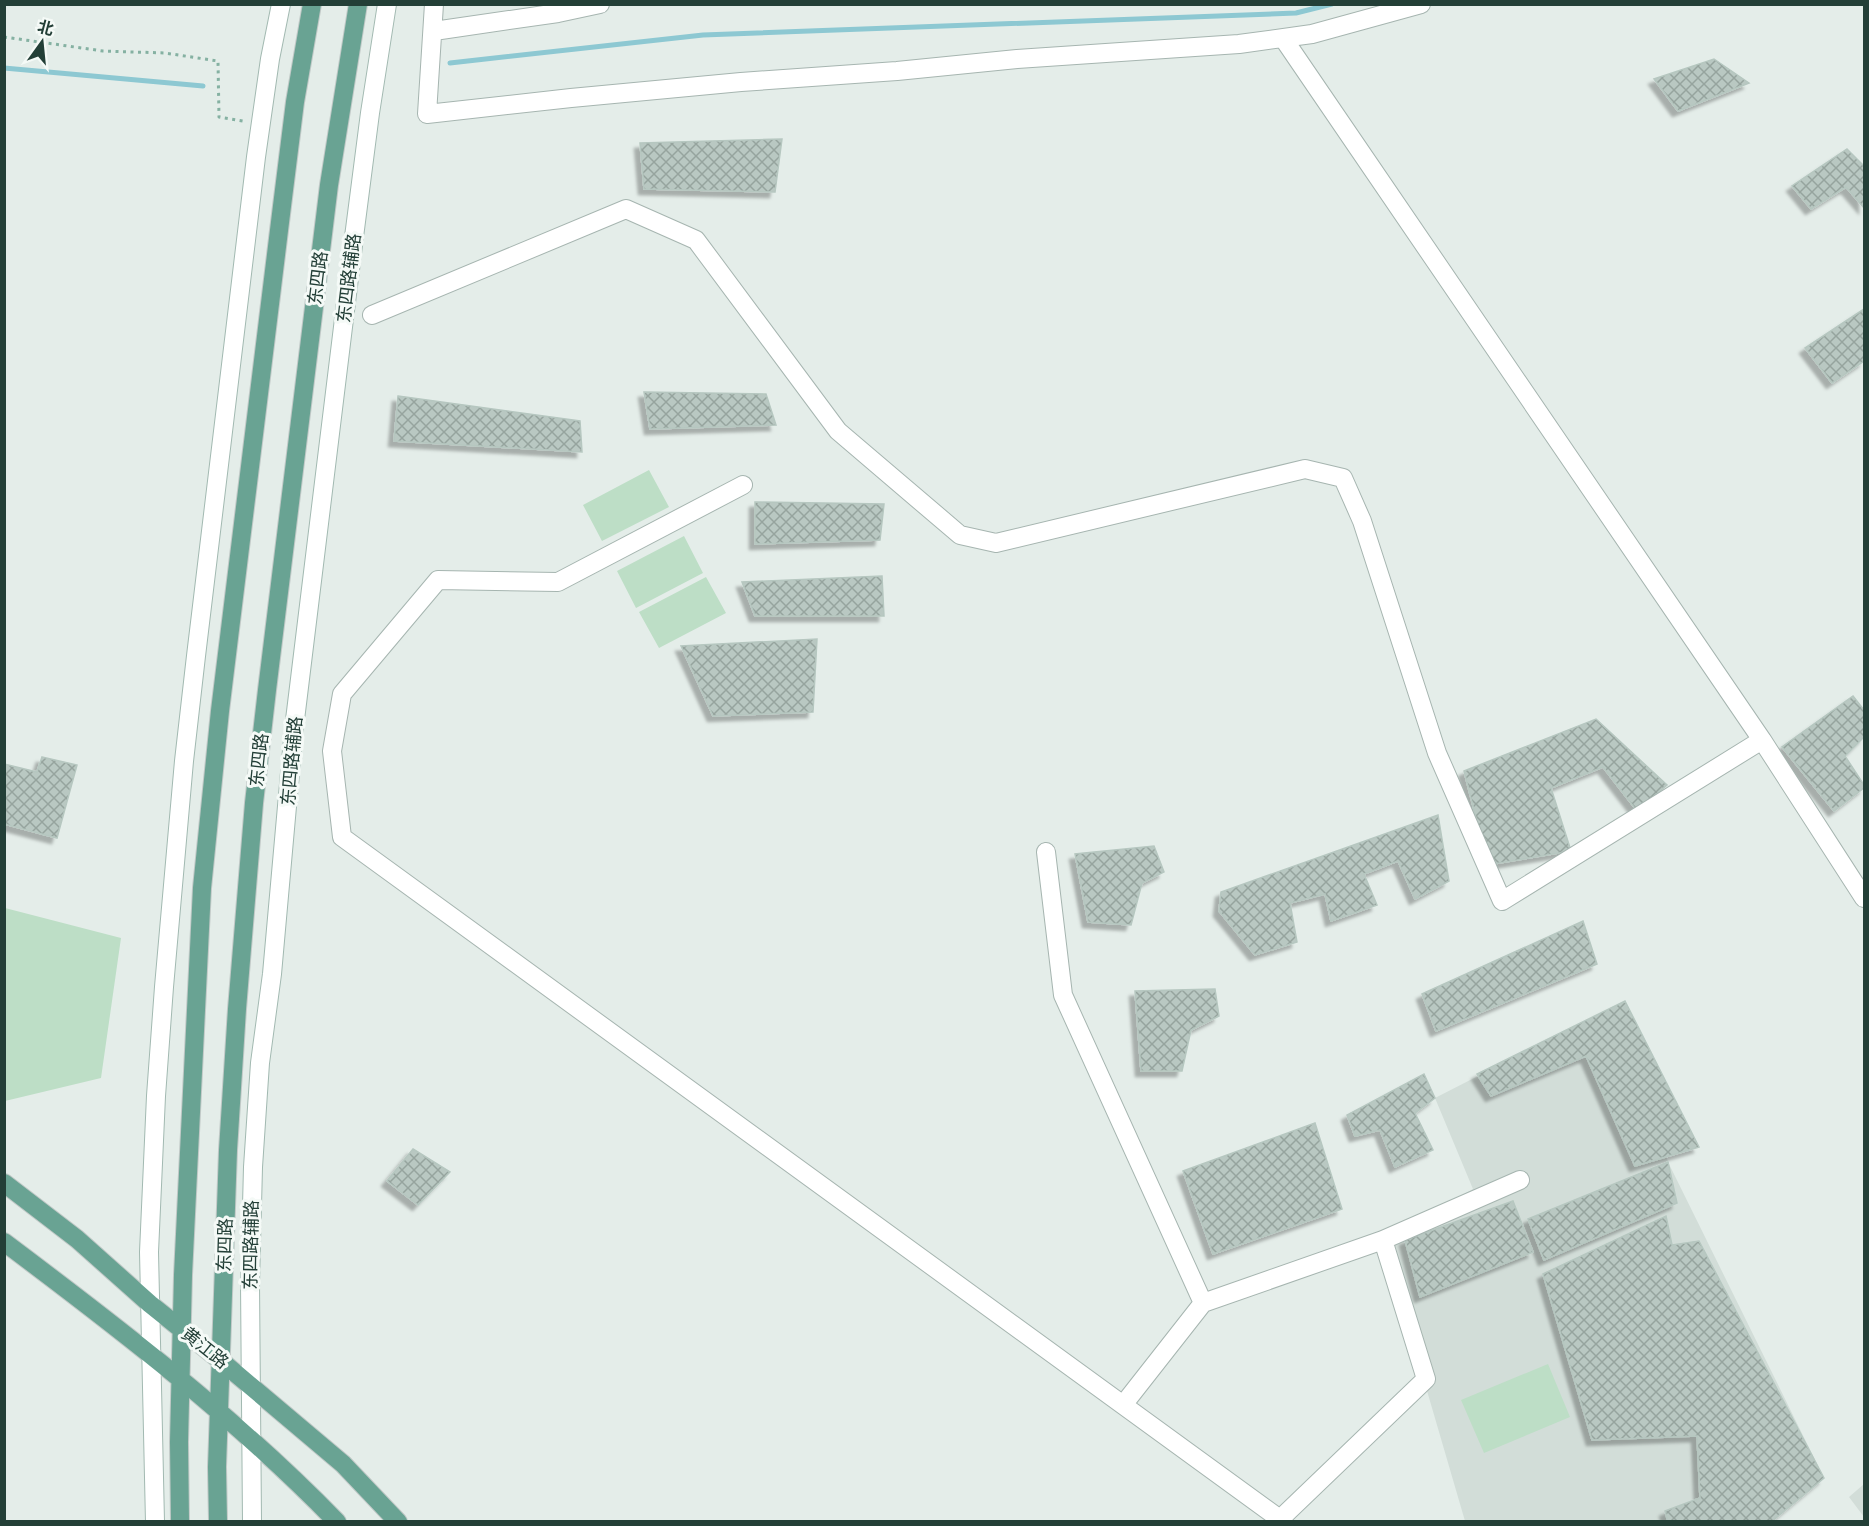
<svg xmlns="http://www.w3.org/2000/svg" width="1869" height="1526" font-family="Cabin,'Noto Sans SC',sans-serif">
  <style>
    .built { fill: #d2ddd8 }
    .green { fill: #bddec6 }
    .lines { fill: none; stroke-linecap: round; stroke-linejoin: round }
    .stream { stroke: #8dc8d2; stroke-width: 5 }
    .building { fill: url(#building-cross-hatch); stroke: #b6c7c0; stroke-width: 1.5; filter: url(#shadow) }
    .street-casing { stroke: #a6b5b0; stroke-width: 20 }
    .secondary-casing { stroke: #a2b9b1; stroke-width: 20 }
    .primary-casing { stroke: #c1c9c7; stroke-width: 20 }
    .path { stroke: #85b1a2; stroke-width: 3; stroke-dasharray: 3 4.5; stroke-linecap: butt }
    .street { stroke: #fff; stroke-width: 18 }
    .secondary { stroke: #fff; stroke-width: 18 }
    .primary { stroke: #69a393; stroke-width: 18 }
    .labels { text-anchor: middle; stroke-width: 6; stroke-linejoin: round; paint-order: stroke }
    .street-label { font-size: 18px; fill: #233f37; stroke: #f5faf7 }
  </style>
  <defs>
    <pattern id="building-cross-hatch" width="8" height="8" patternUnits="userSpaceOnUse" patternTransform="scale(1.5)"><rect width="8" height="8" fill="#b9c8c2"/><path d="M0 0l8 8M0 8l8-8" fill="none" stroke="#96a49e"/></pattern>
    <filter id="shadow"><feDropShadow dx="-5.5" dy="5.5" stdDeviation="1.5" flood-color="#0004"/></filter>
  </defs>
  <rect width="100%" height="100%" fill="#e4ede9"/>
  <path class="built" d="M 1625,1001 L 1668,1162 L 1824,1478 L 1763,1521 L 1465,1521 L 1383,1240 L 1473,1189 L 1435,1098 Z
    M 1864,1484 L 1864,1517 L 1849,1497 Z"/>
  <path class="green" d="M 649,470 L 669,507 L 602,541 L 583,505 Z
    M 684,536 L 703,573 L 636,608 L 617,571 Z
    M 706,577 L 726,613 L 659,648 L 639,612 Z
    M 5,908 L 121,938 L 101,1078 L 5,1101 Z
    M 1548,1364 L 1570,1417 L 1484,1453 L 1461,1400 Z"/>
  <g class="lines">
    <path class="stream" d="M 450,63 L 703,35 L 1296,13 L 1332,4
      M 4,68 L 203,86"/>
  </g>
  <path class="building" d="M 1714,59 L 1749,83 L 1678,111 L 1654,79 Z
    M 782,139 L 775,192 L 644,189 L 640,143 Z
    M 1847,149 L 1864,166 L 1864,208 L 1846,187 L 1811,209 L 1792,186 Z
    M 1864,309 L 1864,361 L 1832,383 L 1805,348 Z
    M 644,392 L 766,394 L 776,425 L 650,429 Z
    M 398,396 L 580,421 L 582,452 L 394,441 Z
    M 755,502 L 884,504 L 880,540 L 755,544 Z
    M 882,576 L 884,616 L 755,616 L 742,582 Z
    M 817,639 L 813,712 L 713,716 L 681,646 Z
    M 1853,696 L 1864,710 L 1864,737 L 1845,756 L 1864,785 L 1864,788 L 1834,811 L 1782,747 Z
    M 1596,719 L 1667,785 L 1637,811 L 1603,767 L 1551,788 L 1571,851 L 1488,865 L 1464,771 Z
    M 42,757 L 77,765 L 57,838 L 4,824 L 4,764 L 37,772 Z
    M 1438,815 L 1449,881 L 1415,899 L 1398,861 L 1364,874 L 1377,905 L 1331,921 L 1325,894 L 1290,903 L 1297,942 L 1255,955 L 1219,911 L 1221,892 Z
    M 1154,846 L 1164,872 L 1142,883 L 1131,925 L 1088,922 L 1075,854 Z
    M 1583,921 L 1597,964 L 1436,1031 L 1422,994 Z
    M 1215,989 L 1219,1016 L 1191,1030 L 1182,1071 L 1141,1071 L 1135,991 Z
    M 1625,1001 L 1699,1147 L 1635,1166 L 1586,1056 L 1491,1096 L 1477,1074 Z
    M 1424,1074 L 1435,1098 L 1415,1113 L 1433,1150 L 1395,1167 L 1380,1130 L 1355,1136 L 1347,1115 Z
    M 1315,1123 L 1342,1209 L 1213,1254 L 1183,1171 Z
    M 413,1149 L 450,1172 L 418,1205 L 387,1181 Z
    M 1668,1162 L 1677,1203 L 1544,1260 L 1528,1219 Z
    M 1513,1201 L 1533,1252 L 1420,1297 L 1405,1240 Z
    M 1666,1216 L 1672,1245 L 1699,1241 L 1824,1478 L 1771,1522 L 1668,1522 L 1665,1511 L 1700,1498 L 1697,1436 L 1592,1440 L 1543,1274 Z"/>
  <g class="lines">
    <defs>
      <path id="street" d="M 434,4 L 427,114 L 571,98 L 741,82 L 897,71 L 1017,59 L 1239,44 L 1312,34 L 1421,4
        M 434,31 L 558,13 L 600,4
        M 1283,38 L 1762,740 L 1864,898
        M 372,315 L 626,209 L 696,240 L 838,431 L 960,535 L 996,543 L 1305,469 L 1343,478 L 1362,521 L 1437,753 L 1502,901 L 1762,740
        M 743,485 L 558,582 L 438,580 L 342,694 L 332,751 L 342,837 L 1284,1522
        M 1046,852 L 1063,995 L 1203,1303
        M 1123,1405 L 1203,1303 L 1383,1240 L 1520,1180
        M 1277,1522 L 1426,1379 L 1383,1240"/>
      <path id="secondary" d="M 155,1522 L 149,1252 L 156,1096 L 164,987 L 184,761 L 196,656 L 256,157 L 270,59 L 281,4
        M 252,1522 L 250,1283 L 253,1167 L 260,1063 L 272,974 L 294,728 L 354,237 L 370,113 L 387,4"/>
      <path id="primary" d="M 4,1183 L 77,1239 L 150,1304 L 221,1361 L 343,1464 L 398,1522
        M 4,1242 C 120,1329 236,1418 337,1522
        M 180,1522 L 179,1442 L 183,1275 L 202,888 L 220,711 L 282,206 L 295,102 L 312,4
        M 218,1522 L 217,1467 L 228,1150 L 237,1009 L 254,803 L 267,690 L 329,185 L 358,4"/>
    </defs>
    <use href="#street" class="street-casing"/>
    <use href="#secondary" class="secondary-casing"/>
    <use href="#primary" class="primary-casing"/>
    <path class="path" d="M 4,37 L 103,51 L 165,53 L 218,61 L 219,117 L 243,121"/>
    <use href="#street" class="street"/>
    <use href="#secondary" class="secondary"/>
    <use href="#primary" class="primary"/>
  </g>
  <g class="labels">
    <g class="street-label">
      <text transform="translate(318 278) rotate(-83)" y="6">东四路</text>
      <text transform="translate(349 278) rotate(-83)" y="6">东四路辅路</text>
      <text transform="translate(259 760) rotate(-84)" y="6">东四路</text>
      <text transform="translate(292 761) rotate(-85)" y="6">东四路辅路</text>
      <text transform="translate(225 1245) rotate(-88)" y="6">东四路</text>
      <text transform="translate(251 1245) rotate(-89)" y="6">东四路辅路</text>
      <text transform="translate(205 1348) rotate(39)" y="6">黄江路</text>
    </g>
  </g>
  <rect width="1869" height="1526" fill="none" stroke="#233f37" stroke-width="12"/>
  <g transform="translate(42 42) rotate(15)" stroke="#f5faf7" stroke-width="4.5" paint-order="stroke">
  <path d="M0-4.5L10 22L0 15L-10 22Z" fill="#233f37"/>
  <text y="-9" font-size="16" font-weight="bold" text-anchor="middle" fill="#233f37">北</text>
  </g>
</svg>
